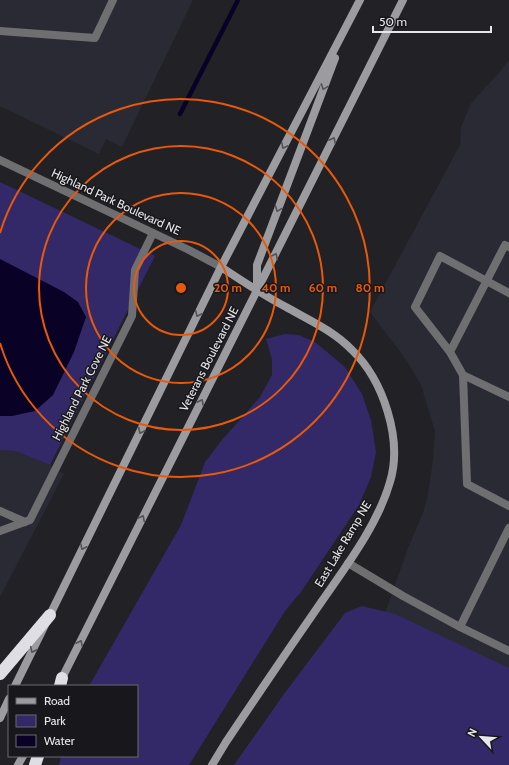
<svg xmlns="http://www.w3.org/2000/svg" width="509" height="765" font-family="Cabin,sans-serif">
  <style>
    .built { fill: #2a2a34 }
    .green { fill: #332969 }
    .water { fill: #090126 }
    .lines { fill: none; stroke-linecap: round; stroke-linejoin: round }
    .stream { stroke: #090126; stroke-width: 4.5 }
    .lane { stroke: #6f6f72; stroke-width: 8 }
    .street { stroke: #6f6f72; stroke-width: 8 }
    .secondary { stroke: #9c9ca0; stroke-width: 8 }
    .highway { stroke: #dedee4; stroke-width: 12 }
    .oneway { stroke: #535357 }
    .ring { fill: none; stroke: #e8590c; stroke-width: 2 }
    .labels { text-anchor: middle; stroke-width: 3; stroke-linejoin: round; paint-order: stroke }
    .street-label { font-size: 12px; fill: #e7e7ea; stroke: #18181c }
    .centre { fill: #e8590c; stroke: #18181c; stroke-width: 2 }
    .ring-label { font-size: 12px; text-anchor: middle; font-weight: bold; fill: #e8590c; stroke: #18181c; stroke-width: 3; stroke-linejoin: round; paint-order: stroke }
  </style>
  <rect width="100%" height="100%" fill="#212126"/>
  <path class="built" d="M 0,0 L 193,0 L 122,147 L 106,139 L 99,154 L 0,106 Z
    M 509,60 L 509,765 L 291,765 L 376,639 L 408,548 L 423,513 L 428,494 L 433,460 L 435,431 L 421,385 L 407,361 L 370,312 L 460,145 L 461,127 L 471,103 L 499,73 Z
    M 0,450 L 15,451 L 50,465 L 64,474 L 0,597 Z"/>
  <path class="green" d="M 0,182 L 155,256 L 50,465 L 15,451 L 0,450 Z
    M 285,334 L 299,335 L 315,342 L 345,367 L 362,394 L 371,420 L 376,452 L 371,477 L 359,505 L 301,592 L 285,611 L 189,765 L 59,765 L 61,756 L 137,756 L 137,686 L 89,686 L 181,525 L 205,462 L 222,440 L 260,397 L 272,375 L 272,359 L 266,339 Z
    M 362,606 L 395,614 L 509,668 L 509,765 L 234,765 L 284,694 L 345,613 Z"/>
  <path class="water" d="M 0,259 L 64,292 L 78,302 L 86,317 L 74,352 L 53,395 L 35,411 L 12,416 L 0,416 Z"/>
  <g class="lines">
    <path class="stream" d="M 180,114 L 238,0"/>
    <path class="lane" d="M 0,31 L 95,38 L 113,0
      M 450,352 L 505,245 L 509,247
      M 463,375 L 450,352 L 415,307 L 440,256 L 509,293
      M 509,397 L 463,375 L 467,484 L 509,506
      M 0,511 L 25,522
      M 0,531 L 30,520 L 132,316 L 135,270 L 153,233
      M 460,627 L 509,528"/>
    <path class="street" d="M 0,160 L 189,250 L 221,267
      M 348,563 L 403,596 L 460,627 L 509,651"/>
    <path class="secondary" d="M 257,290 L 257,265 L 335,58
      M 60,682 L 403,0
      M 15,686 L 221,267 L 360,0
      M 0,718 L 9,699
      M 18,765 L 23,756
      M 212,765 L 226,742 C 258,694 290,647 322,601 C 347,565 378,524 390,482 C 403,439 383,380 352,350 C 334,331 309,320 286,307 C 263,295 242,281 221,267"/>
    <path class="highway" d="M 0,674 L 50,615
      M 60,686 L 62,678
      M 35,765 L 38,756"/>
  </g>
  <defs><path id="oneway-chevron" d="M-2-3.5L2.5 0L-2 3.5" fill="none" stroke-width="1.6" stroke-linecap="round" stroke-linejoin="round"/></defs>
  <g class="oneway">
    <use href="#oneway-chevron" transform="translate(324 87) rotate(110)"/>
    <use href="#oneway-chevron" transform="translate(333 140) rotate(-63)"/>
    <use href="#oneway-chevron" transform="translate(284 146) rotate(117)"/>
    <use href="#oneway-chevron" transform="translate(278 209) rotate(111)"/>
    <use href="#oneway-chevron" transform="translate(275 256) rotate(-63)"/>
    <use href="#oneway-chevron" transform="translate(198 314) rotate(116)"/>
    <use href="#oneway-chevron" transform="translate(201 402) rotate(-63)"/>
    <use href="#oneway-chevron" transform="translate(141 431) rotate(116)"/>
    <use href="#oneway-chevron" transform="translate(142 518) rotate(-63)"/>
    <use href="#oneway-chevron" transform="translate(83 547) rotate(116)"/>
    <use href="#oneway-chevron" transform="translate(80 643) rotate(-64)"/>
    <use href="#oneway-chevron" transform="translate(33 650) rotate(116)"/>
  </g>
  <g class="ring">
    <circle cx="181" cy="288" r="47"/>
    <circle cx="181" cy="288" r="95"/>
    <circle cx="181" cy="288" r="142"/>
    <path d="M0 233A189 189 0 1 1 0 343"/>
  </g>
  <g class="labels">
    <g class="street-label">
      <text transform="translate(116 202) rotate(25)" y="4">Highland Park Boulevard NE</text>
      <text transform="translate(209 359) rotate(-63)" y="4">Veterans Boulevard NE</text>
      <text transform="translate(82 388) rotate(-63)" y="4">Highland Park Cove NE</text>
      <text transform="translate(343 544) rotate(-59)" y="4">East Lake Ramp NE</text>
    </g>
  </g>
  <circle cx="181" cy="288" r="6" class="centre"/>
  <g class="ring-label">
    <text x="228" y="292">20 m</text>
    <text x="276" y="292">40 m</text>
    <text x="323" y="292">60 m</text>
    <text x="370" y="292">80 m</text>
  </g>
  <rect x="8" y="685" width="130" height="72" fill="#18181c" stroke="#6b6b6e"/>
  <rect x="16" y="698" width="20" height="6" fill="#9c9ca0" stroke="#6b6b6e"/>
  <text x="44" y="705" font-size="12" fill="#e7e7ea">Road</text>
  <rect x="16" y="715" width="20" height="12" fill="#332969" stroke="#6b6b6e"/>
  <text x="44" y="725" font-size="12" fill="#e7e7ea">Park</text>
  <rect x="16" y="735" width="20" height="12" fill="#090126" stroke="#6b6b6e"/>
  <text x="44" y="745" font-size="12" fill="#e7e7ea">Water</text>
  <g transform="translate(481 737) rotate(296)" stroke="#18181c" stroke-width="3" paint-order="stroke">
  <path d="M0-3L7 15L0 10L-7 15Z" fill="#e7e7ea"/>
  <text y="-6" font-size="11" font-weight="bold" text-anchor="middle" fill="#e7e7ea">N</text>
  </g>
  <path d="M373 26v6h118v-6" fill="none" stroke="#e7e7ea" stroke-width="2"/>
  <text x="379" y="26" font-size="12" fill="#e7e7ea" stroke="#18181c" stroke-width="3" paint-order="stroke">50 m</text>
</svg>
